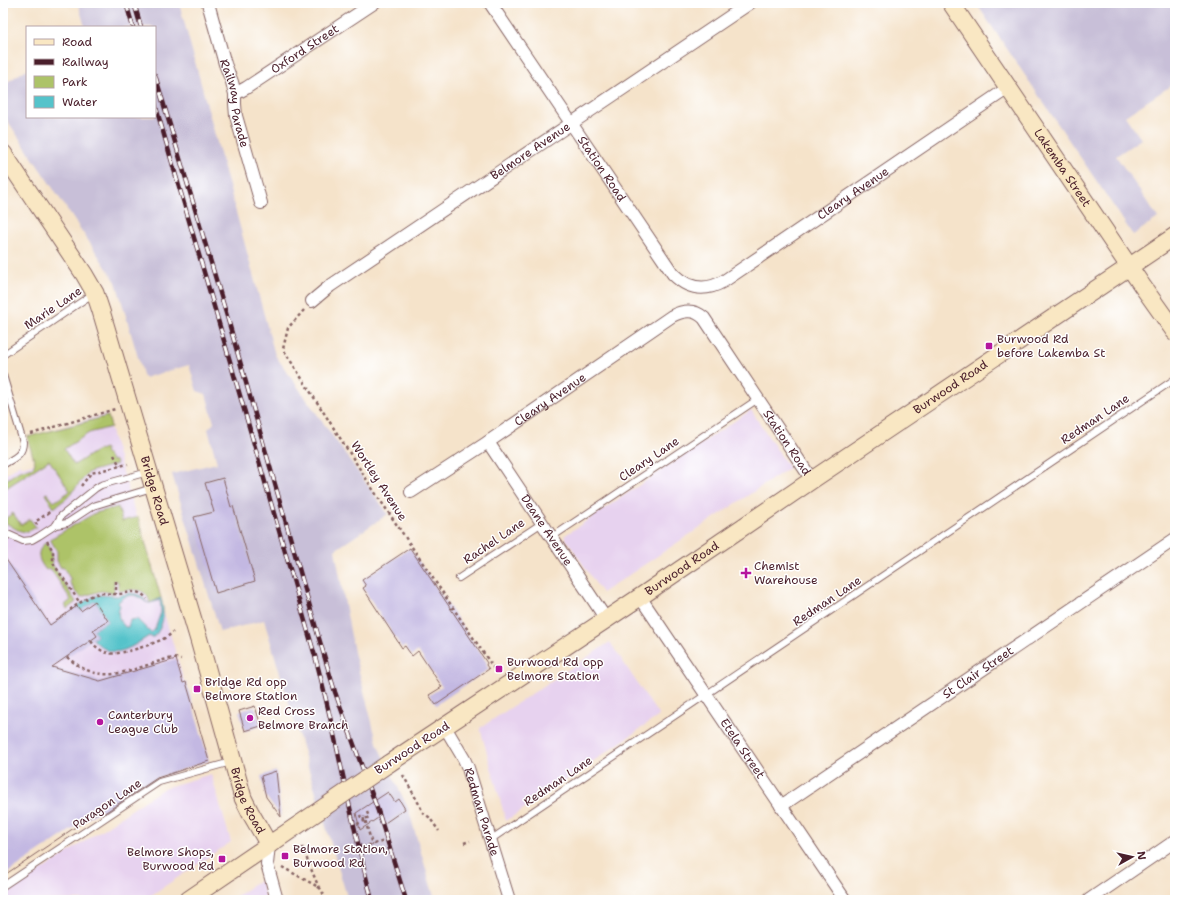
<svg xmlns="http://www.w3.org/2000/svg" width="1178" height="903" font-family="'Shantell Sans',sans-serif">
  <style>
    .built { fill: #e7d2ef }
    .industrial { fill: #c8bfd8 }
    .green { fill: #adc368; stroke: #7c714a }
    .water { fill: #55c3ca; stroke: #50717a; fill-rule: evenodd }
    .building { fill: #c3b8e2 }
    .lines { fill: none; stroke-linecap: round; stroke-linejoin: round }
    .lane-casing { stroke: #866463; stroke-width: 8 }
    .street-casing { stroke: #866463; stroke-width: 14 }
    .secondary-casing { stroke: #866463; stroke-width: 19 }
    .path { stroke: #866463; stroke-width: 2.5; stroke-dasharray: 3 3; stroke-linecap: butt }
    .lane { stroke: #fff; stroke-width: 6 }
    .street { stroke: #fff; stroke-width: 12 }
    .secondary { stroke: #f9e7c3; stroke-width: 17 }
    .rail-casing { stroke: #4a1f2b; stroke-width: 4.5 }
    .rail { stroke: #fff; stroke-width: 3; stroke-dasharray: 9; stroke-linecap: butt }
    .secondary-bridge-casing { stroke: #866463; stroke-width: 19; stroke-linecap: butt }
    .secondary-bridge { stroke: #f9e7c3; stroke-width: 17 }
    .poi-dot { fill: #b5179e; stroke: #fff; stroke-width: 1.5 }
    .labels { text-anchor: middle; stroke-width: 3; stroke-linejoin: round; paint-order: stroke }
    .street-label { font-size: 12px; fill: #4a1f2b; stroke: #fff }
    .poi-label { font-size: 12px; fill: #4a1f2b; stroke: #fff; text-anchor: start }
  </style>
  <rect width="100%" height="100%" fill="#fff"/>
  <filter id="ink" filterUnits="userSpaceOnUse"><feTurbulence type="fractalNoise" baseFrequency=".025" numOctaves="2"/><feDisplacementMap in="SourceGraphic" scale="8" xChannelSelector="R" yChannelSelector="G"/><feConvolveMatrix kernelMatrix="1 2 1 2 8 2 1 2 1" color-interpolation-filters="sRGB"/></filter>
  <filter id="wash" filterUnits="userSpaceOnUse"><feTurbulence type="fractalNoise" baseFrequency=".012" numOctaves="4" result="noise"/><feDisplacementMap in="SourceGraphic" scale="16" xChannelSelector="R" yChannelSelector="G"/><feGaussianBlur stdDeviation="0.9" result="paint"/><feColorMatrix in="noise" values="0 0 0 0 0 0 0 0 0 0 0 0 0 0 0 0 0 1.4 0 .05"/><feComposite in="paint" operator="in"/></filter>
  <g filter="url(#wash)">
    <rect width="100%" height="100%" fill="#f5e3ca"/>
    <path class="built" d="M 751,410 L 789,468 L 602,593 L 564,536 Z
      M 106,414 L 207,760 L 159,775 L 102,813 L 101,809 L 3,874 L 3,476 L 20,464 L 21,467 L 35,463 L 27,437 Z
      M 610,642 L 659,716 L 506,821 L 480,728 Z
      M 211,774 L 231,842 L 144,900 L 3,900 L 3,896 L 164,788 Z
      M 261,880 L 266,900 L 230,900 Z"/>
    <path class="industrial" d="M 78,3 L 179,3 L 275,355 L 388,514 L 335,550 L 354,652 L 378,746 L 408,808 L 435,900 L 348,900 L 264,620 L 220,632 L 172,474 L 217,463 L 208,429 L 214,423 L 206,394 L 197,391 L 189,365 L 144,378 L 116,282 L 3,114 L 3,85 L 27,69 L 27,117 L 155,117 L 155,27 L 85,27 Z
      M 976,3 L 1175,3 L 1175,83 L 1125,116 L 1141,139 L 1116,156 L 1158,218 L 1133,235 Z"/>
    <path class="green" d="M 108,416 L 111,427 L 89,433 L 64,449 L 74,465 L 96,451 L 105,448 L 106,450 L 105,451 L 112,461 L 114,460 L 117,464 L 89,472 L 67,498 L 54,508 L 45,494 L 47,493 L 54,502 L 70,491 L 49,460 L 3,490 L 3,482 L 19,471 L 33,467 L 35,463 L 27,437 Z
      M 118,507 L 122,521 L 138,517 L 161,598 L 150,603 C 146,586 133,590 120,591 L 118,589 L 118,581 L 114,581 L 114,593 L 101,591 L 81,597 L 76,593 L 69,581 L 71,580 L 63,567 L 61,568 L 57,561 L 57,551 L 50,539 L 95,513 Z
      M 13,513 L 21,525 L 30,519 L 36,527 C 23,536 18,530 6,523 L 6,518 Z
      M 46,542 L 51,552 L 52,564 L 76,602 L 67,609 L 65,605 L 71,600 L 50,568 L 46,570 C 38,560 35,552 46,542 Z"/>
    <path class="water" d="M 130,593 C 138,594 142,595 146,602 L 150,603 L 161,598 C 165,613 164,626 153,638 L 149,636 C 128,649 113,662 93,639 L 97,636 L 93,630 L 108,621 L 95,601 L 81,611 L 77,606 L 91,598 L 99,595 L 118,596 ZM 133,595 C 148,599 142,607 160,600 L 161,612 L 155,629 L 151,633 L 137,619 L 130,620 L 128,627 L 125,627 C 118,618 117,616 120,605 L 118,603 C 122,597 126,596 133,595 Z"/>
    <g id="blocks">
      <path class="building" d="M 223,478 L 231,507 L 233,506 L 255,581 L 216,593 L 194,517 L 214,512 L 205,483 Z
        M 410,548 L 487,663 L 486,665 L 489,669 L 436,705 L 429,695 L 442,687 L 418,651 L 412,656 L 405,646 L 402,648 L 363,588 L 366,586 L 362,580 Z
        M 3,555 L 50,625 L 77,606 L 81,611 L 95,601 L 108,621 L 93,630 L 97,636 L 52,667 L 100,681 L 176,659 L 183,683 L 186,682 L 209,761 L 157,778 L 103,814 L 102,809 L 3,876 Z
        M 255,706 L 261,726 L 245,731 L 239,711 Z
        M 276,771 L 281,817 L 266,797 L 261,776 Z
        M 388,792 L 395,802 L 399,799 L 405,809 L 382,825 L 378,818 L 360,830 L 356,813 Z"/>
    </g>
  </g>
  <g filter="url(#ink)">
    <use href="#blocks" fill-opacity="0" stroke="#866463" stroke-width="1"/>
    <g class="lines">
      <defs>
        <path id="lane" d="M 3,355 L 94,293
          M 3,375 L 23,442 C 23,456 13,458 3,465
          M 56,525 L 61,516 L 96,488 L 101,485 L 148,472
          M 3,532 L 23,541 L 32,540 L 39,536 L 56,525 L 67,523 L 93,506 L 152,488
          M 552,537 L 758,399
          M 459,578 L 542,523
          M 490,840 L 1175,379
          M 3,886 L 159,782 L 231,762"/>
        <g id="street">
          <path id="s1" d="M 208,3 L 225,64 L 232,82 L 235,94 L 235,104 L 236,116 L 261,203"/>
          <path id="s2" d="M 490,3 L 673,274 C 688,289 705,292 724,281 L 1008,88"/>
          <path id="s3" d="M 235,94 L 246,88 L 374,3"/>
          <path id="s4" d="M 312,301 L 330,286 L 750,3"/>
          <path id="s5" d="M 488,442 L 606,619"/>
          <path id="s6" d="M 411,492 L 488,442 L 672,316 C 684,310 694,309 704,318 L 812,480"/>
          <path id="s7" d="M 640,597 L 845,900"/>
          <path id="s8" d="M 445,727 L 464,759 L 468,768 L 509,900"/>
          <path id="s9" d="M 781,806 L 1175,539"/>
          <path d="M 269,845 L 267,864 L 277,900"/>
          <path d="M 1089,900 L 1175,841"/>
        </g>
        <g id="secondary">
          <path id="s10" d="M 951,3 L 1143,287 L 1175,332"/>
          <path id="s11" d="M 3,153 L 84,274 L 95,293 L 101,311 L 199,640 L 243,798 L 250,812 L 269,845"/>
          <path id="s12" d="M 388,764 L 640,597 L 812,480 L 1175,236"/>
          <path d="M 188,900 L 326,806"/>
        </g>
      </defs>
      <use href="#lane" class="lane-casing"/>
      <use href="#street" class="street-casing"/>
      <use href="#secondary" class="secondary-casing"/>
      <path class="path" d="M 304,310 L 288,328 L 283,349 L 374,491 L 495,670
        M 31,434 L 115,409
        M 114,455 L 120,466
        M 81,486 L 91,473 L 128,464
        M 37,525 L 35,522 L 51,511
        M 47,541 L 53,551 L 53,563 L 80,603
        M 116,581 L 116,594
        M 72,610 L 71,609 C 79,604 87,597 96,594 C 102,592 108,594 115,594 C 127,595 137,586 147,599
        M 91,641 C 95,647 101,651 108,653 C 119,656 153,644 163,639 C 167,637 170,635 173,632
        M 67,657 C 98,684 119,674 154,663 C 163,660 171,657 181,659
        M 403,775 L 419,804 L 423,813 L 429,817 L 439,831
        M 367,812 L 369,817 L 365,819 L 372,845
        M 360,815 L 362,820 L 365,819
        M 357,824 L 364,821 L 364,816
        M 464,843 L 470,841
        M 302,847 L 319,888
        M 362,847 L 385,841
        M 282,867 L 320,888 L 324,895"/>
      <use href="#lane" class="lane"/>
      <use href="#street" class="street"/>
      <use href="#secondary" class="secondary"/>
      <defs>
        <path id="rail" d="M 126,3 L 133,27
          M 134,3 L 141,27
          M 155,75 L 229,323 L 318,635 L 335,692 L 378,811 L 406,900
          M 155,104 L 248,423 L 315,656 C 337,737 350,819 372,900"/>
      </defs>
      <use href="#rail" class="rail-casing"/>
      <use href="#rail" class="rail"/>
      <defs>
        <path id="secondary-bridge" d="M 326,806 L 388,764"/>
      </defs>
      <use href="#secondary-bridge" class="secondary-bridge-casing"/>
      <use href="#secondary-bridge" class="secondary-bridge"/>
    </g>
  </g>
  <g class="poi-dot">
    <rect x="985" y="342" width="8" height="8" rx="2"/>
    <path d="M744 567h4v4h4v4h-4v4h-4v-4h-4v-4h4z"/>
    <rect x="495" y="665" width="8" height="8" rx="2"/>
    <rect x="193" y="685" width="8" height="8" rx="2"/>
    <circle cx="250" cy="718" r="4"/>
    <circle cx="100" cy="722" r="4"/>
    <rect x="281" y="852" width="8" height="8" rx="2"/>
    <rect x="218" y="855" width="8" height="8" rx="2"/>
  </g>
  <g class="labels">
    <g class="street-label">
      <text dy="4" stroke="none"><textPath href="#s3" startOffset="83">Oxford Street</textPath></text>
      <text dy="4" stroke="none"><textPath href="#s1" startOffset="104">Railway Parade</textPath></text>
      <text dy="4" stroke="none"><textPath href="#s4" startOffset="265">Belmore Avenue</textPath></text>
      <text dy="4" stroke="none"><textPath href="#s10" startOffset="199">Lakemba Street</textPath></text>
      <text dy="4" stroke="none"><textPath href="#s2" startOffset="200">Station Road</textPath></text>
      <text dy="4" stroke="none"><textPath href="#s2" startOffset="539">Cleary Avenue</textPath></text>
      <text transform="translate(53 308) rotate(-34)" y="4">Marie Lane</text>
      <text dy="4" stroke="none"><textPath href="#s12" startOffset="677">Burwood Road</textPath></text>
      <text dy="4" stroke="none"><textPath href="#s6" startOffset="167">Cleary Avenue</textPath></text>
      <text transform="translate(1095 419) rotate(-34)" y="4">Redman Lane</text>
      <text dy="4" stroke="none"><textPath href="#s6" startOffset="499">Station Road</textPath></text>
      <text transform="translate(649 459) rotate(-34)" y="4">Cleary Lane</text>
      <text transform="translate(379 481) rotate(57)" y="4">Wortley Avenue</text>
      <text dy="4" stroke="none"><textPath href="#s11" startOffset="374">Bridge Road</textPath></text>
      <text dy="4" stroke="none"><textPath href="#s5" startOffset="106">Deane Avenue</textPath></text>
      <text transform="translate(494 541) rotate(-34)" y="4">Rachel Lane</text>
      <text dy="4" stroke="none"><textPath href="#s12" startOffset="353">Burwood Road</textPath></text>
      <text transform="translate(827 601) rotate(-34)" y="4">Redman Lane</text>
      <text dy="4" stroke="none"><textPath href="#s9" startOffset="238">St Clair Street</textPath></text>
      <text transform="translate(412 748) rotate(-33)" y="4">Burwood Road</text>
      <text dy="4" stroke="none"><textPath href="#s7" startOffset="183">Etela Street</textPath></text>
      <text transform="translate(558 781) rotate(-34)" y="4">Redman Lane</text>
      <text dy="4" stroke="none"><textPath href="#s11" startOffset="698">Bridge Road</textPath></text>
      <text transform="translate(107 804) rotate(-34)" y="4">Paragon Lane</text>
      <text dy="4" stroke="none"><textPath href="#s8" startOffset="93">Redman Parade</textPath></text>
    </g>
    <g class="poi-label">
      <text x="997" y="343">Burwood Rd<tspan x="997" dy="14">before Lakemba St</tspan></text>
      <text x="754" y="570">Chemist<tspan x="754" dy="14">Warehouse</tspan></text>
      <text x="507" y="666">Burwood Rd opp<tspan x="507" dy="14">Belmore Station</tspan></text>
      <text x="205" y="686">Bridge Rd opp<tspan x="205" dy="14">Belmore Station</tspan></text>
      <text x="258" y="715">Red Cross<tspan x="258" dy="14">Belmore Branch</tspan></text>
      <text x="108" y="719">Canterbury<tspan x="108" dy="14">League Club</tspan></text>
      <text x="293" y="853">Belmore Station,<tspan x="293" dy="14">Burwood Rd</tspan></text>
      <text x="214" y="856" text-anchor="end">Belmore Shops,<tspan x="214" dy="14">Burwood Rd</tspan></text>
    </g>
  </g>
  <rect width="1178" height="903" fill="none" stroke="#fff" stroke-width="16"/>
  <rect x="26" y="26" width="130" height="92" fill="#ffffff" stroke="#b7a5aa"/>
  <rect x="34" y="39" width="20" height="6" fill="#f9e7c3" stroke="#b7a5aa"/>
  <text x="62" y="46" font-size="12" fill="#4a1f2b">Road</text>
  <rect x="34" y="59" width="20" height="6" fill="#4a1f2b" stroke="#b7a5aa"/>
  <text x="62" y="66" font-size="12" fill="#4a1f2b">Railway</text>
  <rect x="34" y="76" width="20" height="12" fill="#adc368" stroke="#b7a5aa"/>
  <text x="62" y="86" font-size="12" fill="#4a1f2b">Park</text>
  <rect x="34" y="96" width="20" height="12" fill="#55c3ca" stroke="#b7a5aa"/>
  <text x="62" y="106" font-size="12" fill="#4a1f2b">Water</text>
  <g transform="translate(1132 857) rotate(82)" stroke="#ffffff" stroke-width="3" paint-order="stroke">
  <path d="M0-3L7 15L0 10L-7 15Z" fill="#4a1f2b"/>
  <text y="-6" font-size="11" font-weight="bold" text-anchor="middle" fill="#4a1f2b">N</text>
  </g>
</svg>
